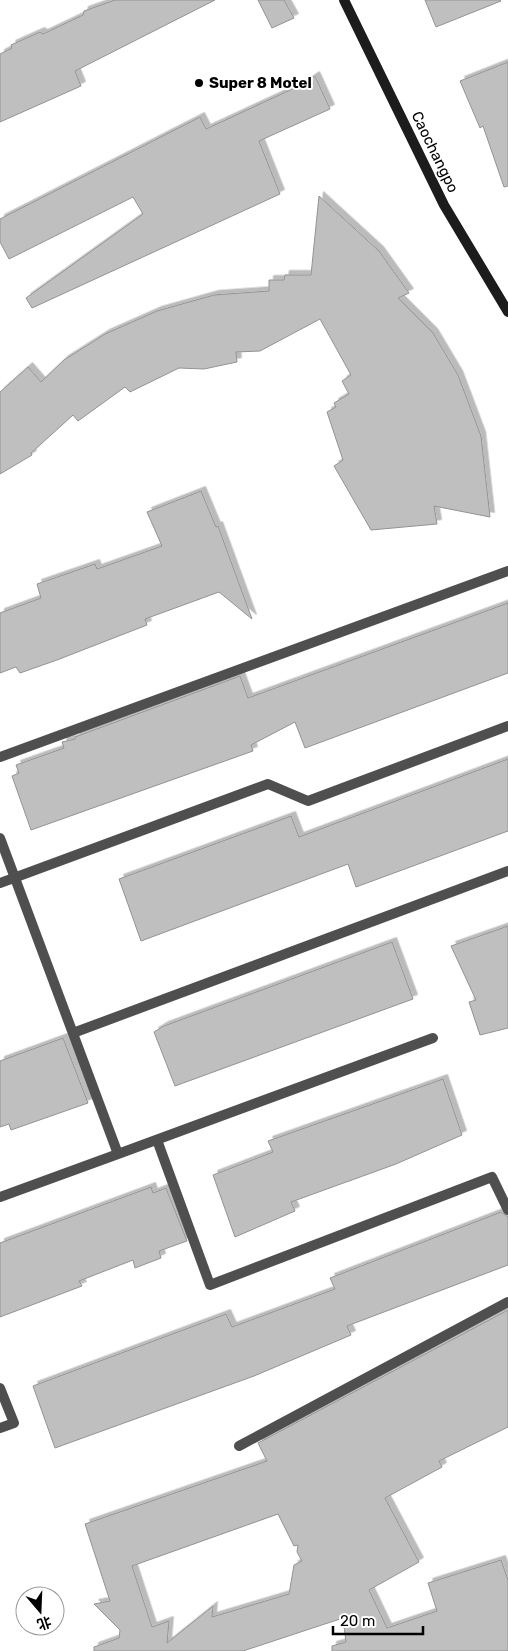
<svg xmlns="http://www.w3.org/2000/svg" width="508" height="1651" font-family="Rubik,'Noto Sans SC',sans-serif">
  <style>
    .building { fill: #bfbfbf; stroke: #939393; fill-rule: evenodd; filter: url(#shadow) }
    .lines { fill: none; stroke-linecap: round; stroke-linejoin: round }
    .lane { stroke: #4f4f4f; stroke-width: 10 }
    .secondary { stroke: #1c1c1c; stroke-width: 10 }
    .poi-dot { fill: #000; stroke: #fff; stroke-width: 2 }
    .labels { text-anchor: middle; stroke-width: 4; stroke-linejoin: round; paint-order: stroke }
    .poi-label { font-size: 15px; font-weight: bold; fill: #000; stroke: #fff; text-anchor: start }
    .street-label { font-size: 15px; fill: #000; stroke: #fff }
  </style>
  <defs>
    <filter id="shadow"><feDropShadow dx="4.5" dy="-4.5" stdDeviation="0" flood-color="#0004"/></filter>
  </defs>
  <rect width="100%" height="100%" fill="#fff"/>
  <path class="building" d="M 115,0 L 215,0 L 75,71 L 81,86 L 0,122 L 0,54 L 12,48 L 11,45 L 40,32 L 43,34 L 83,15 L 84,11 Z
    M 258,0 L 284,0 L 294,18 L 272,28 Z
    M 425,0 L 500,0 L 501,1 L 436,27 Z
    M 508,62 L 508,186 L 504,187 L 483,126 L 480,128 L 460,81 Z
    M 315,76 L 330,109 L 259,141 L 280,194 L 32,308 L 26,298 L 143,214 L 133,197 L 9,259 L 0,242 L 0,219 L 200,117 L 206,129 L 303,84 Z
    M 319,196 L 379,251 L 409,293 L 398,298 L 433,333 L 458,375 L 481,436 L 490,517 L 434,506 L 437,524 L 371,530 L 334,466 L 343,460 L 327,412 L 336,407 L 334,403 L 349,394 L 342,381 L 351,375 L 320,319 L 260,351 L 236,352 L 237,362 L 204,369 L 179,368 L 130,392 L 125,387 L 78,421 L 73,415 L 31,453 L 32,455 L 0,474 L 0,392 L 28,367 L 41,382 L 64,360 L 105,334 L 157,311 L 214,295 L 269,291 L 269,280 L 284,280 L 285,275 L 311,275 Z
    M 201,491 L 216,527 L 218,526 L 252,619 L 219,592 L 145,619 L 147,625 L 57,660 L 20,673 L 16,667 L 0,673 L 0,613 L 41,598 L 37,584 L 95,564 L 97,569 L 162,546 L 147,512 Z
    M 508,603 L 508,673 L 305,748 L 295,722 L 251,745 L 253,751 L 31,830 L 12,776 L 19,773 L 16,765 L 64,748 L 62,742 L 75,739 L 75,737 L 240,676 L 248,698 Z
    M 508,759 L 508,831 L 356,887 L 348,864 L 141,941 L 119,879 L 291,816 L 299,837 Z
    M 508,926 L 508,1028 L 480,1035 L 469,1002 L 476,1000 L 451,946 Z
    M 392,942 L 413,999 L 175,1086 L 154,1032 L 164,1026 Z
    M 63,1038 L 88,1103 L 11,1130 L 9,1124 L 0,1127 L 0,1061 Z
    M 443,1079 L 462,1135 L 396,1164 L 291,1202 L 295,1211 L 235,1237 L 213,1175 L 273,1152 L 268,1141 Z
    M 151,1187 L 153,1193 L 166,1188 L 187,1241 L 159,1251 L 161,1258 L 135,1268 L 133,1260 L 79,1281 L 82,1286 L 0,1317 L 0,1243 Z
    M 501,1212 L 508,1217 L 508,1265 L 347,1326 L 351,1335 L 254,1376 L 55,1448 L 33,1386 L 226,1314 L 232,1327 L 335,1289 L 330,1278 Z
    M 508,1310 L 508,1427 L 439,1461 L 442,1467 L 385,1498 L 419,1562 L 369,1590 L 387,1628 L 437,1611 L 428,1583 L 501,1560 L 508,1580 L 508,1651 L 332,1651 L 332,1646 L 346,1642 L 343,1618 L 243,1651 L 94,1651 L 94,1647 L 119,1638 L 120,1630 L 94,1604 L 110,1601 L 85,1524 L 267,1461 L 258,1443 ZM 278,1514 L 294,1546 L 298,1545 L 297,1552 L 302,1561 L 294,1565 L 289,1594 L 212,1617 L 213,1606 L 167,1643 L 169,1621 L 152,1627 L 132,1566 Z"/>
  <g class="lines">
    <path class="lane" d="M 0,757 L 508,571
      M 0,838 L 118,1154 L 433,1038
      M 0,883 L 268,784 L 308,801 L 508,726
      M 73,1033 L 508,871
      M 157,1140 L 210,1285 L 492,1177 L 508,1210
      M 0,1197 L 118,1154
      M 0,1388 L 14,1423 L 0,1428
      M 239,1446 L 508,1302"/>
    <path class="secondary" d="M 344,0 L 444,205 L 508,312"/>
  </g>
  <circle class="poi-dot" cx="199" cy="83" r="5"/>
  <g class="labels">
    <g class="poi-label">
      <text x="209" y="88">Super 8 Motel</text>
    </g>
    <g class="street-label">
      <text transform="translate(435 152) rotate(64)" y="5">Caochangpo</text>
    </g>
  </g>
  <g transform="translate(40 1611) rotate(161)"><circle r="24" fill="#ffffff" stroke="#999999"/>
  <path d="M0-4L9 19L0 12L-9 19Z" fill="#000000"/>
  <text y="-8" font-size="14" font-weight="bold" text-anchor="middle" fill="#000000">北</text>
  </g>
  <path d="M333 1626v8h90v-8" fill="none" stroke="#000000" stroke-width="2.5"/>
  <text x="340" y="1626" font-size="15" fill="#000000" stroke="#ffffff" stroke-width="4" paint-order="stroke">20 m</text>
</svg>
